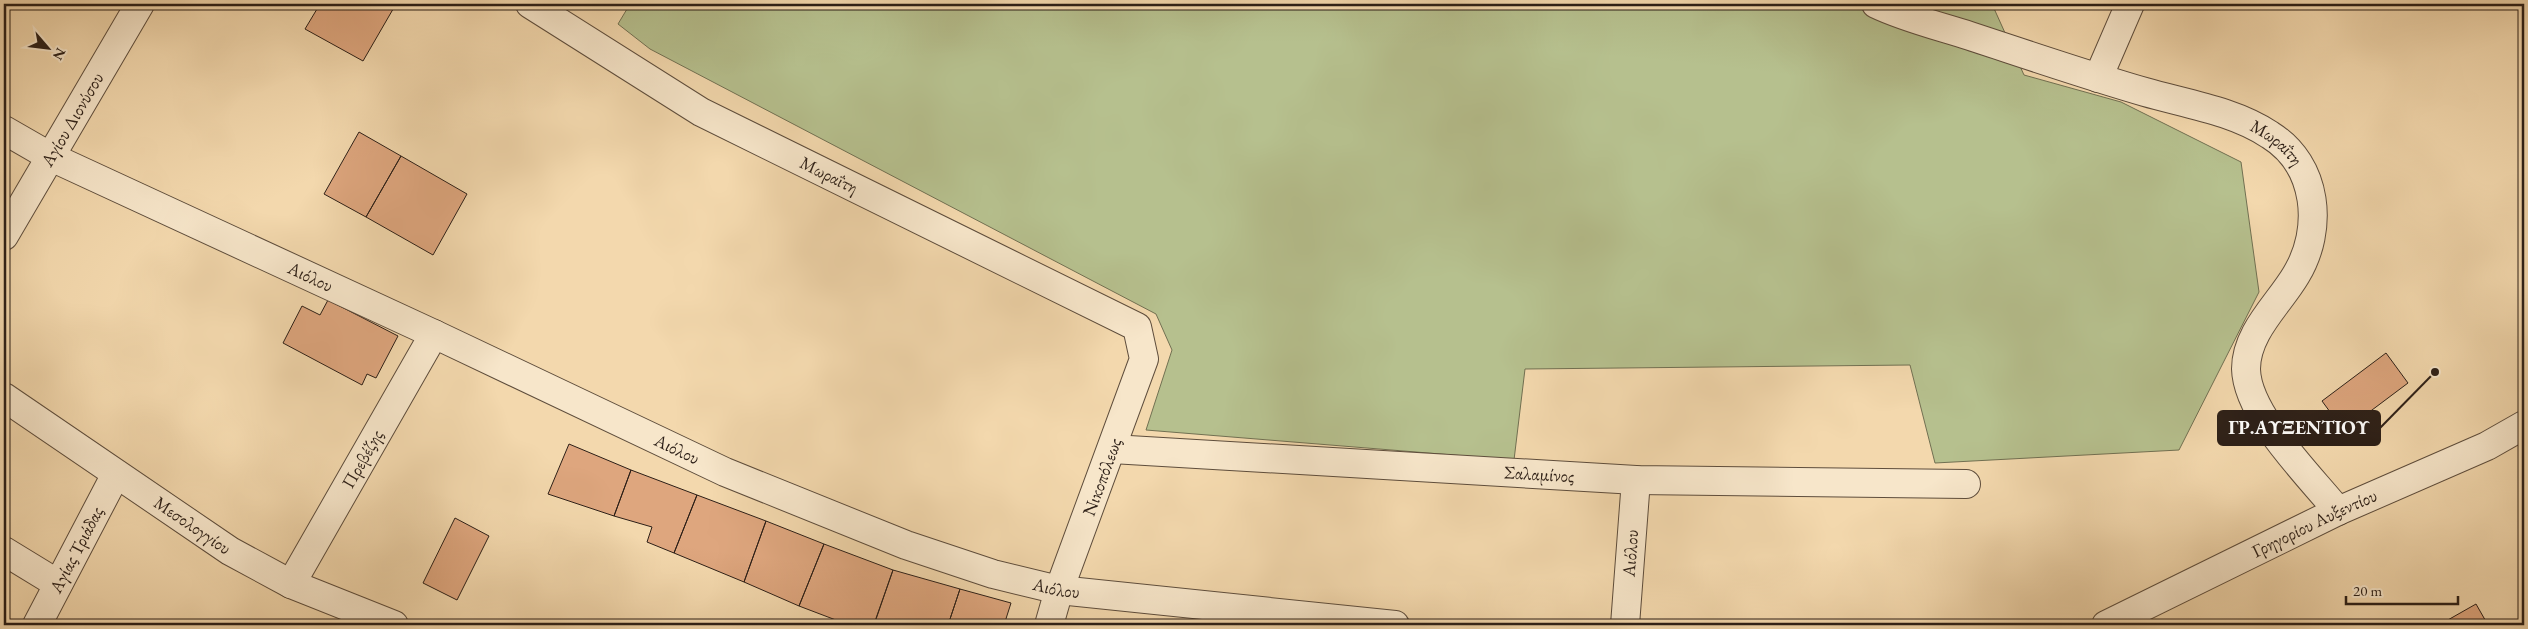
<svg xmlns="http://www.w3.org/2000/svg" width="2528" height="629" font-family="'EB Garamond',serif">
  <style>
    .green { fill: #b6c08e; stroke: #717052 }
    .building { fill: #dea67e; stroke: #2c1f17 }
    .lines { fill: none; stroke-linecap: round; stroke-linejoin: round }
    .minor-casing { stroke: #5e4d3c; stroke-width: 30 }
    .minor { stroke: #f7e6ca; stroke-width: 28 }
    .labels { text-anchor: middle; stroke-width: 4; stroke-linejoin: round; paint-order: stroke }
    .street-label { font-size: 18px; fill: #2c1f17; stroke: #f7e6ca }
    .leader { fill: none; stroke: #2c1f17; stroke-width: 2 }
    .callout-dot { fill: #2c1f17; stroke: #f7e6ca; stroke-width: 2 }
    .callout { fill: #2c1f17; stroke: #2c1f17; stroke-width: 2 }
    .callout-label { font-size: 19px; text-anchor: middle; font-weight: bold; fill: #fff }
  </style>
  <rect width="100%" height="100%" fill="#f3d8ad"/>
  <filter id="stains"><feTurbulence type="fractalNoise" baseFrequency=".004" numOctaves="4"/><feColorMatrix values="0 0 0 0 .2 0 0 0 0 .09 0 0 0 0 .02 0 0 0 .5 -.17"/></filter>
  <radialGradient id="worn" r=".72"><stop offset=".6" stop-color="#630" stop-opacity="0"/><stop offset="1" stop-color="#630" stop-opacity=".3"/></radialGradient>
  <path class="green" d="M 630,4 L 1992,4 L 2024,75 L 2121,102 L 2241,162 L 2259,292 L 2179,450 L 1935,463 L 1910,365 L 1525,369 L 1514,460 L 1146,430 L 1172,350 L 1156,314 L 650,49 L 618,24 Z"/>
  <path class="building" d="M 320,4 L 396,4 L 363,61 L 305,29 Z
    M 359,132 L 401,156 L 366,217 L 324,194 Z
    M 401,156 L 467,194 L 433,255 L 366,217 Z
    M 328,300 L 398,336 L 376,378 L 367,374 L 362,385 L 283,343 L 302,306 L 320,315 Z
    M 2386,353 L 2408,383 L 2344,431 L 2322,401 Z
    M 569,444 L 631,470 L 614,516 L 548,494 Z
    M 631,470 L 697,495 L 674,553 L 647,542 L 652,527 L 614,516 Z
    M 697,495 L 766,521 L 744,582 L 674,553 Z
    M 455,518 L 489,536 L 457,600 L 423,583 Z
    M 766,521 L 824,544 L 799,606 L 744,582 Z
    M 824,544 L 893,570 L 874,625 L 849,625 L 799,606 Z
    M 893,570 L 960,589 L 948,625 L 874,624 Z
    M 960,589 L 1011,603 L 1004,625 L 948,625 Z
    M 2476,604 L 2488,625 L 2439,625 Z"/>
  <g class="lines">
    <defs>
      <g id="minor">
        <path id="s1" d="M 530,4 L 701,112 L 1137,327 L 1144,359 L 1059,590 L 1049,625"/>
        <path id="s2" d="M 1876,4 C 1905,18 1939,26 1970,36 C 2028,55 2086,75 2145,92 C 2187,104 2234,111 2270,135 C 2318,165 2324,229 2296,275 C 2279,304 2246,332 2246,369 C 2247,415 2309,475 2338,511"/>
        <path d="M 2098,78 L 2130,4"/>
        <path id="s3" d="M 4,130 L 51,157 L 434,334 L 725,472 L 906,545 L 993,574 L 1059,590 L 1395,625"/>
        <path id="s4" d="M 4,236 L 140,4"/>
        <path id="s5" d="M 4,397 L 230,551 L 291,584 L 394,625"/>
        <path id="s6" d="M 1112,449 L 1636,480 L 1966,484"/>
        <path d="M 4,551 L 58,584"/>
        <path id="s7" d="M 291,584 L 434,334"/>
        <path id="s8" d="M 37,625 L 116,474"/>
        <path id="s9" d="M 1625,625 L 1636,480"/>
        <path id="s10" d="M 2106,625 L 2338,511 L 2487,446 L 2524,425"/>
      </g>
    </defs>
    <use href="#minor" class="minor-casing"/>
    <use href="#minor" class="minor"/>
  </g>
  <g class="labels">
    <g class="street-label">
      <text dy="6" stroke="none"><textPath href="#s4" startOffset="135">Αγίου Διονύσου</textPath></text>
      <text dy="6" stroke="none"><textPath href="#s2" startOffset="426">Μωραΐτη</textPath></text>
      <text dy="6" stroke="none"><textPath href="#s1" startOffset="345">Μωραΐτη</textPath></text>
      <text dy="6" stroke="none"><textPath href="#s3" startOffset="340">Αιόλου</textPath></text>
      <text dy="6" stroke="none"><textPath href="#s3" startOffset="745">Αιόλου</textPath></text>
      <text dy="6" stroke="none"><textPath href="#s7" startOffset="144">Πρεβέζης</textPath></text>
      <text dy="6" stroke="none"><textPath href="#s6" startOffset="428">Σαλαμίνος</textPath></text>
      <text transform="translate(1102 477) rotate(-70)" y="6">Νικοπόλεως</text>
      <text dy="6" stroke="none"><textPath href="#s10" startOffset="232">Γρηγορίου Αυξεντίου</textPath></text>
      <text dy="6" stroke="none"><textPath href="#s5" startOffset="228">Μεσολογγίου</textPath></text>
      <text dy="6" stroke="none"><textPath href="#s8" startOffset="85">Αγίας Τριάδας</textPath></text>
      <text dy="6" stroke="none"><textPath href="#s9" startOffset="72">Αιόλου</textPath></text>
      <text dy="6" stroke="none"><textPath href="#s3" startOffset="1150">Αιόλου</textPath></text>
    </g>
  </g>
  <path class="leader" d="M2435 372L2380 428"/>
  <circle class="callout-dot" cx="2435" cy="372" r="5"/>
  <rect class="callout" x="2218" y="411" width="162" height="34" rx="5"/>
  <g class="callout-label">
    <text x="2299" y="434">ΓΡ.ΑΥΞΕΝΤΙΟΥ</text>
  </g>
  <rect width="2528" height="629" fill="none" stroke="#f3d8ad" stroke-width="20"/>
  <rect x="5" y="5" width="2518" height="619" fill="none" stroke="#2c1f17" stroke-width="2.5"/>
  <rect x="10" y="10" width="2508" height="609" fill="none" stroke="#2c1f17"/>
  <g transform="translate(48 48) rotate(118)" stroke="#f7e6ca" stroke-width="4" paint-order="stroke">
  <path d="M0-4L9 19L0 12L-9 19Z" fill="#2c1f17"/>
  <text y="-8" font-size="14" font-weight="bold" text-anchor="middle" fill="#2c1f17">N</text>
  </g>
  <path d="M2346 596v8h112v-8" fill="none" stroke="#2c1f17" stroke-width="2.5"/>
  <text x="2353" y="596" font-size="15" fill="#2c1f17" stroke="#f7e6ca" stroke-width="4" paint-order="stroke">20 m</text>
  <rect width="100%" height="100%" filter="url(#stains)"/>
  <rect width="100%" height="100%" fill="url(#worn)"/>
</svg>
